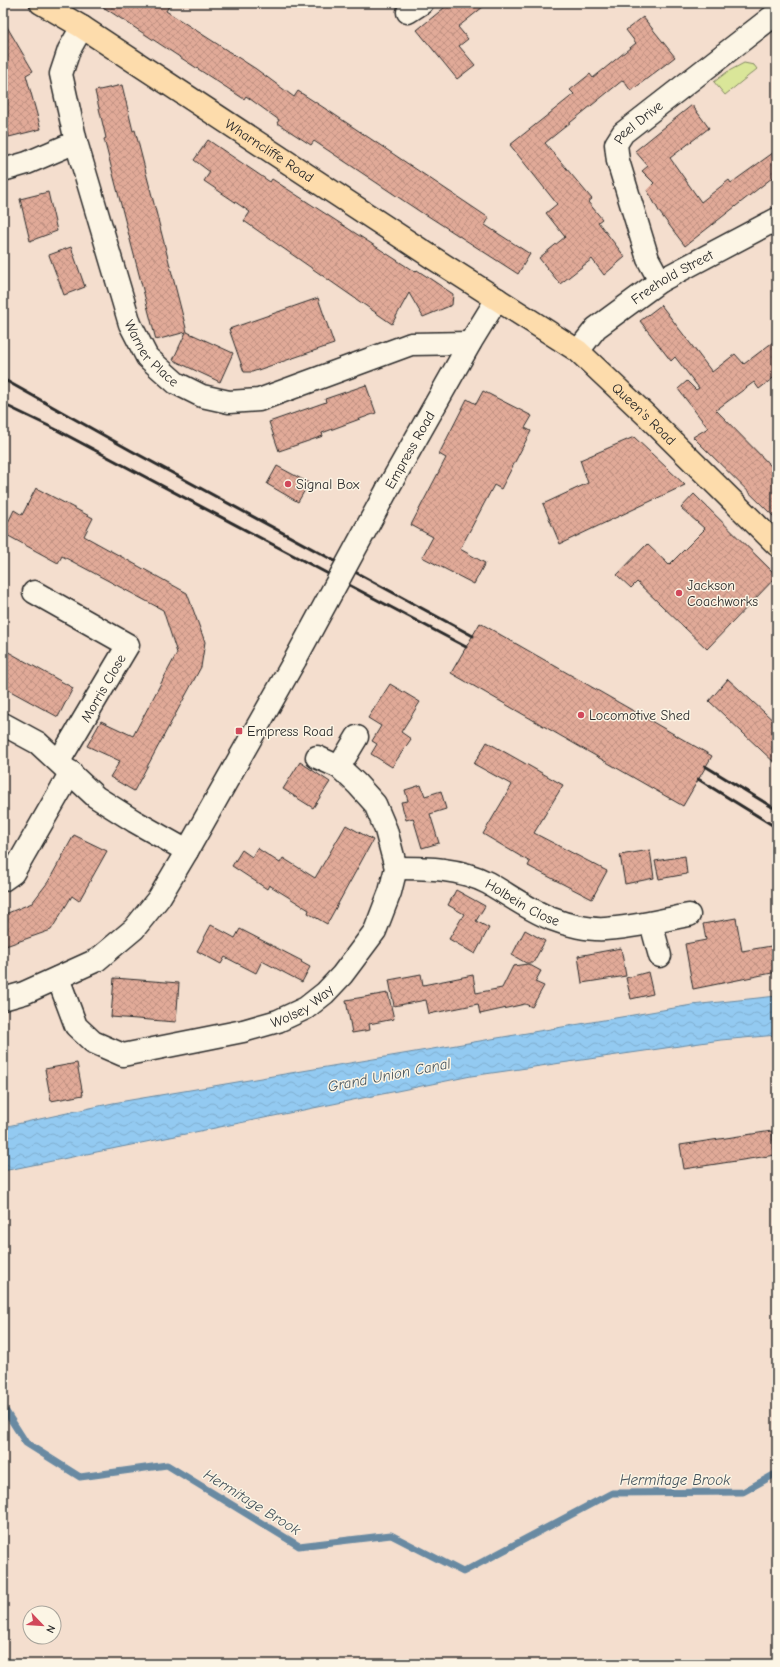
<svg xmlns="http://www.w3.org/2000/svg" width="780" height="1667" font-family="'Comic Neue',sans-serif">
  <style>
    .green { fill: #dae699; stroke: #828862 }
    .water { fill: url(#water-waves); stroke: #698aa2 }
    .lines { fill: none; stroke-linecap: round; stroke-linejoin: round }
    .stream { stroke: #698aa2; stroke-width: 7 }
    .building { fill: url(#building-cross-hatch); stroke: #2b2b2b }
    .street-casing { stroke: #2b2b2b; stroke-width: 25 }
    .primary-casing { stroke: #2b2b2b; stroke-width: 25 }
    .street { stroke: #fcf5e5; stroke-width: 22 }
    .primary { stroke: #fddcac; stroke-width: 22 }
    .rail { stroke: #2b2b2b; stroke-width: 3 }
    .street-bridge-casing { stroke: #2b2b2b; stroke-width: 25; stroke-linecap: butt }
    .street-bridge { stroke: #fcf5e5; stroke-width: 22 }
    .poi-dot { fill: #d1495b; stroke: #fcf5e5; stroke-width: 1.5 }
    .labels { text-anchor: middle; stroke-width: 3; stroke-linejoin: round; paint-order: stroke }
    .street-label { font-size: 14px; fill: #2b2b2b; stroke: #fcf5e5 }
    .poi-label { font-size: 14px; fill: #2b2b2b; stroke: #fcf5e5; text-anchor: start }
    .water-label { font-size: 15px; font-style: italic; fill: #45535c; stroke: #fcf5e5 }
  </style>
  <defs>
    <pattern id="water-waves" width="16" height="10" patternUnits="userSpaceOnUse"><rect width="16" height="10" fill="#93caf1"/><path d="M0 5q4-4 8 0t8 0" fill="none" stroke="#7faecf"/></pattern>
    <pattern id="building-cross-hatch" width="8" height="8" patternUnits="userSpaceOnUse"><rect width="8" height="8" fill="#e1aa98"/><path d="M0 0l8 8M0 8l8-8" fill="none" stroke="#c19283"/></pattern>
  </defs>
  <rect width="100%" height="100%" fill="#f4dece"/>
  <filter id="ink" filterUnits="userSpaceOnUse"><feTurbulence type="fractalNoise" baseFrequency=".025" numOctaves="2"/><feDisplacementMap in="SourceGraphic" scale="8" xChannelSelector="R" yChannelSelector="G"/><feConvolveMatrix kernelMatrix="1 2 1 2 8 2 1 2 1" color-interpolation-filters="sRGB"/></filter>
  <g filter="url(#ink)">
    <path class="green" d="M 744,63 L 754,65 L 757,69 L 725,95 L 714,82 L 727,72 Z"/>
    <path class="water" d="M 777,996 L 777,1035 L 721,1040 L 471,1076 L 3,1171 L 3,1127 L 113,1103 L 409,1053 L 692,1005 Z"/>
    <g class="lines">
      <path class="stream" d="M 3,1407 L 26,1443 L 80,1477 L 167,1465 L 299,1546 L 391,1535 L 463,1572 L 612,1493 L 743,1492 L 777,1473"/>
    </g>
    <path class="building" d="M 97,3 L 171,3 L 166,11 L 256,69 L 294,97 L 298,91 L 332,113 L 489,218 L 485,225 L 530,254 L 518,274 L 425,214 L 425,215 L 314,141 L 311,145 L 277,123 L 279,120 L 246,96 L 244,99 Z
      M 450,3 L 488,3 L 458,27 L 468,39 L 459,46 L 475,65 L 457,79 L 417,30 Z
      M 643,17 L 675,57 L 631,91 L 623,80 L 545,143 L 592,199 L 588,202 L 602,219 L 598,222 L 625,257 L 604,275 L 592,259 L 560,284 L 539,258 L 565,237 L 546,213 L 557,204 L 510,145 L 574,94 L 570,90 L 590,74 L 593,78 L 636,43 L 626,30 Z
      M 3,20 L 33,71 L 26,75 L 41,129 L 9,137 L 3,106 Z
      M 122,85 L 133,131 L 135,130 L 187,332 L 233,353 L 220,382 L 173,360 L 186,332 L 156,340 L 104,139 L 106,138 L 95,91 Z
      M 692,105 L 709,128 L 670,158 L 701,202 L 729,180 L 731,183 L 777,150 L 777,174 L 685,246 L 660,213 L 647,190 L 654,183 L 642,171 L 648,166 L 635,151 Z
      M 208,140 L 270,182 L 272,179 L 415,272 L 417,270 L 453,294 L 452,305 L 423,317 L 409,293 L 392,324 L 244,221 L 250,212 L 204,181 L 210,172 L 194,160 Z
      M 48,192 L 57,231 L 30,241 L 20,199 Z
      M 71,247 L 85,287 L 64,295 L 49,255 Z
      M 318,298 L 334,344 L 252,372 L 244,372 L 229,329 Z
      M 661,305 L 712,372 L 735,354 L 744,364 L 777,339 L 777,375 L 759,389 L 754,382 L 716,410 L 777,472 L 777,520 L 693,437 L 708,428 L 678,389 L 687,381 L 696,390 L 699,388 L 675,357 L 671,361 L 640,321 Z
      M 366,385 L 376,413 L 322,433 L 323,436 L 279,451 L 269,422 L 326,402 L 325,399 Z
      M 483,391 L 532,416 L 525,428 L 531,431 L 501,489 L 494,485 L 460,549 L 485,563 L 474,584 L 422,557 L 433,537 L 411,525 L 446,458 L 439,454 L 467,399 L 476,404 Z
      M 634,437 L 685,485 L 560,544 L 543,504 L 588,483 L 580,460 Z
      M 277,466 L 309,483 L 298,502 L 267,484 Z
      M 36,488 L 93,518 L 84,536 L 187,593 L 205,642 L 201,667 L 134,791 L 110,777 L 120,761 L 87,746 L 101,721 L 133,736 L 177,653 L 163,610 L 62,556 L 58,563 L 3,533 L 14,510 L 22,515 Z
      M 694,494 L 777,576 L 707,649 L 637,582 L 631,588 L 617,575 L 647,544 L 669,565 L 705,529 L 681,508 Z
      M 480,623 L 712,756 L 683,806 L 451,673 Z
      M 3,649 L 73,688 L 58,717 L 3,687 Z
      M 728,679 L 777,724 L 777,765 L 709,701 Z
      M 390,684 L 420,702 L 401,732 L 411,739 L 392,767 L 371,754 L 377,744 L 372,741 L 381,726 L 368,718 Z
      M 487,742 L 563,785 L 534,833 L 607,871 L 592,899 L 528,866 L 530,862 L 483,834 L 512,785 L 474,764 Z
      M 300,762 L 330,782 L 313,808 L 283,789 Z
      M 421,785 L 425,796 L 441,791 L 446,809 L 430,814 L 439,843 L 422,848 L 413,818 L 406,820 L 401,802 L 408,801 L 405,790 Z
      M 346,825 L 373,840 L 327,924 L 308,913 L 309,910 L 269,885 L 267,889 L 232,866 L 242,850 L 252,857 L 257,848 L 280,863 L 283,858 L 315,878 Z
      M 74,835 L 107,851 L 79,901 L 72,896 L 51,930 L 3,947 L 3,915 L 32,903 L 48,882 Z
      M 650,850 L 654,878 L 625,884 L 620,855 Z
      M 685,856 L 687,874 L 659,879 L 655,861 Z
      M 456,890 L 485,906 L 476,921 L 489,928 L 475,954 L 449,939 L 464,914 L 448,905 Z
      M 736,918 L 742,951 L 777,945 L 777,972 L 693,989 L 685,944 L 706,940 L 703,924 Z
      M 211,925 L 235,938 L 240,929 L 302,961 L 301,962 L 310,967 L 302,982 L 262,961 L 256,973 L 225,957 L 221,964 L 197,951 Z
      M 525,930 L 545,941 L 533,963 L 526,963 L 512,955 Z
      M 621,948 L 626,976 L 582,983 L 578,956 Z
      M 528,964 L 541,971 L 535,982 L 544,986 L 532,1007 L 525,1004 L 480,1014 L 478,1004 L 429,1014 L 426,1000 L 394,1006 L 389,980 L 421,974 L 423,985 L 473,975 L 476,993 L 502,988 L 513,966 Z
      M 648,972 L 653,994 L 631,999 L 626,978 Z
      M 114,978 L 179,983 L 176,1022 L 111,1017 Z
      M 388,993 L 394,1019 L 369,1024 L 370,1030 L 352,1033 L 346,1000 Z
      M 77,1063 L 83,1095 L 51,1101 L 45,1069 Z
      M 772,1131 L 775,1155 L 684,1169 L 680,1145 Z"/>
    <g class="lines">
      <defs>
        <g id="street">
          <path d="M 408,12 L 422,3"/>
          <path id="s1" d="M 82,27 L 69,50 L 61,74 L 76,142 L 130,324 L 147,357 L 176,383 L 202,396 L 229,402 L 259,400 L 411,344 L 470,343"/>
          <path d="M 3,170 L 27,163 L 76,142"/>
          <path id="s2" d="M 660,281 L 648,259 L 618,161 L 616,144 L 623,133 L 777,13"/>
          <path id="s3" d="M 578,351 L 596,328 L 660,281 L 777,219"/>
          <path id="s4" d="M 387,490 L 470,343 L 497,299"/>
          <path d="M 34,592 L 128,645 L 59,761"/>
          <path d="M 3,724 L 38,743 L 96,797 L 134,821 L 187,851"/>
          <path d="M 339,767 L 357,737"/>
          <path id="s5" d="M 396,868 C 428,868 459,868 488,883 C 509,895 529,910 552,919 C 567,925 589,930 605,929 C 633,928 662,920 689,915"/>
          <path d="M 3,880 L 13,873 L 71,772"/>
          <path d="M 651,923 L 660,956"/>
          <path id="s6" d="M 58,978 L 76,1026 L 93,1042 L 123,1055 L 243,1031 L 278,1021 L 306,1008 L 325,993 L 342,975 L 375,931 L 390,892 L 396,868 L 386,830 L 375,804 L 357,784 L 339,767 L 317,757"/>
          <path d="M 3,999 L 24,993 L 97,960 L 134,929 L 159,898 L 187,851 L 295,660"/>
        </g>
        <g id="primary">
          <path id="s7" d="M 41,3 L 82,27 L 433,258 L 578,351 L 647,416 L 777,545"/>
        </g>
      </defs>
      <use href="#street" class="street-casing"/>
      <use href="#primary" class="primary-casing"/>
      <use href="#street" class="street"/>
      <use href="#primary" class="primary"/>
      <path class="rail" d="M 3,379 L 130,450 L 473,636
        M 3,404 L 55,429 L 466,647
        M 705,766 L 777,810
        M 698,779 L 777,828"/>
      <defs>
        <path id="street-bridge" d="M 295,660 L 387,490"/>
      </defs>
      <use href="#street-bridge" class="street-bridge-casing"/>
      <use href="#street-bridge" class="street-bridge"/>
    </g>
  </g>
  <g class="poi-dot">
    <circle cx="288" cy="484" r="4"/>
    <circle cx="679" cy="593" r="4"/>
    <circle cx="581" cy="715" r="4"/>
    <rect x="235" y="727" width="8" height="8" rx="2"/>
  </g>
  <g class="labels">
    <g class="street-label">
      <text dy="5" stroke="none"><textPath href="#s2" startOffset="176">Peel Drive</textPath></text>
      <text dy="5" stroke="none"><textPath href="#s7" startOffset="272">Wharncliffe Road</textPath></text>
      <text dy="5" stroke="none"><textPath href="#s3" startOffset="121">Freehold Street</textPath></text>
      <text dy="5" stroke="none"><textPath href="#s1" startOffset="348">Warner Place</textPath></text>
      <text dy="5" stroke="none"><textPath href="#s7" startOffset="731">Queen's Road</textPath></text>
      <text dy="5" stroke="none"><textPath href="#s4" startOffset="46">Empress Road</textPath></text>
      <text transform="translate(103 688) rotate(-60)" y="5">Morris Close</text>
      <text dy="5" stroke="none"><textPath href="#s5" startOffset="134">Holbein Close</textPath></text>
      <text dy="5" stroke="none"><textPath href="#s6" startOffset="294">Wolsey Way</textPath></text>
    </g>
    <g class="poi-label">
      <text x="296" y="489">Signal Box</text>
      <text x="687" y="590">Jackson<tspan x="687" dy="16">Coachworks</tspan></text>
      <text x="589" y="720">Locomotive Shed</text>
      <text x="247" y="736">Empress Road</text>
    </g>
    <g class="water-label">
      <text transform="translate(389 1075) rotate(-11)" y="5">Grand Union Canal</text>
      <text x="675" y="1485">Hermitage Brook</text>
      <text transform="translate(252 1502) rotate(32)" y="5">Hermitage Brook</text>
    </g>
  </g>
  <rect width="780" height="1667" fill="none" stroke="#fcf5e5" stroke-width="16"/>
  <rect x="8" y="8" width="764" height="1651" fill="none" stroke="#2b2b2b" stroke-width="1.5" filter="url(#ink)"/>
  <g transform="translate(42 1625) rotate(115)"><circle r="19" fill="#fcf5e5" stroke="#a8a49b"/>
  <path d="M0-3L7 15L0 10L-7 15Z" fill="#d1495b"/>
  <text y="-6" font-size="11" font-weight="bold" text-anchor="middle" fill="#2b2b2b">N</text>
  </g>
</svg>
